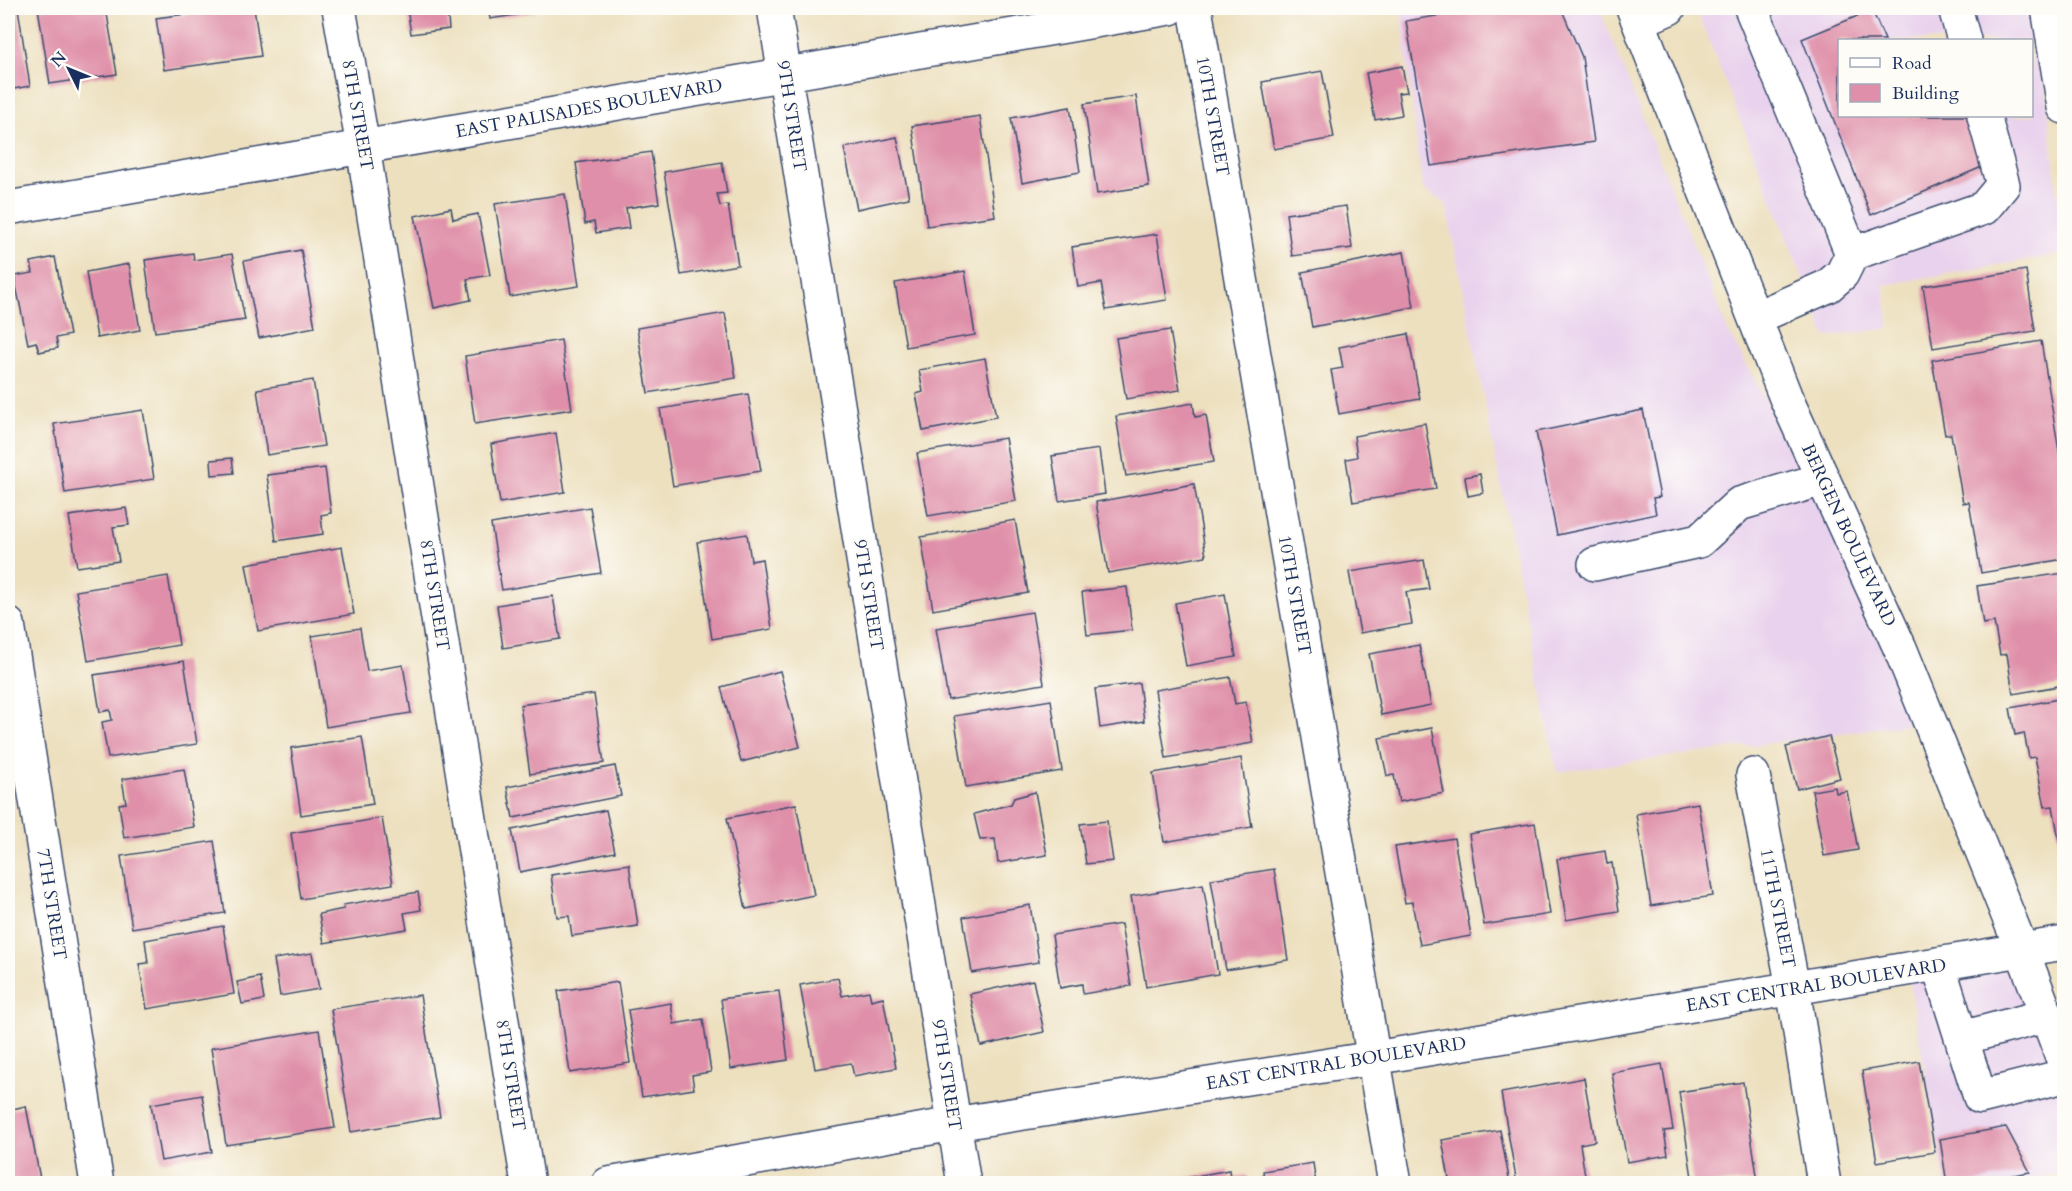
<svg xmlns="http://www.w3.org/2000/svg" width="2072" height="1191" font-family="Cardo,serif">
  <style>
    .built { fill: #e9d2ed; fill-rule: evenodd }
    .building { fill: #df8fa9 }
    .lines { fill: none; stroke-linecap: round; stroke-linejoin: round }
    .minor-casing { stroke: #3a4a6d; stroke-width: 36 }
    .major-casing { stroke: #3a4a6d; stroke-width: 36 }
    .minor { stroke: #fff; stroke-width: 33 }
    .major { stroke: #fff; stroke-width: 33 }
    .labels { text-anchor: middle; stroke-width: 4.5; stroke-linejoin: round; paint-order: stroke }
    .street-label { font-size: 18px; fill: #1b2f5e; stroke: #fdfcf7 }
  </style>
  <rect width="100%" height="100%" fill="#fdfcf7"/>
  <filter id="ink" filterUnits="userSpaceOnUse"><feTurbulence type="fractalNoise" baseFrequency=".0167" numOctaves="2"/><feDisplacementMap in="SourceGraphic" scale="12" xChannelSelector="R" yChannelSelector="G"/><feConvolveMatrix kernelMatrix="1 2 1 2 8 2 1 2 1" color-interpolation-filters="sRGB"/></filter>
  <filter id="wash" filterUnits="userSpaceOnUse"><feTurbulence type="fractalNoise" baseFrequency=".008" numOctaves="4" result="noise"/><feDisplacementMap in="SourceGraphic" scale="24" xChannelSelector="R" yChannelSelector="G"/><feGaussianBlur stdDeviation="1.35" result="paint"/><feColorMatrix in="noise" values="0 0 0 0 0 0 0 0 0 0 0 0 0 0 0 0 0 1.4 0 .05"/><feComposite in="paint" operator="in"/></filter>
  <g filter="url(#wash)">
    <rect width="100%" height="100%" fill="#ede0bf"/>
    <path class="built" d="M 1401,8 L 1599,8 L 1727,329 L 1900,648 L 1930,721 L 1557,772 L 1446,204 L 1422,188 Z
      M 1696,8 L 2038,8 L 2063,254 L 1883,285 L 1890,328 L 1826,337 ZM 1840,40 L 2032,40 L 2032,116 L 1840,116 Z
      M 2022,950 L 2064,1062 L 2064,1172 L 2019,1183 L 1945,1183 L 1907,970 Z"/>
    <g id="blocks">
      <path class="building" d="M 8,8 L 18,8 L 30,86 L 8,90 Z
        M 38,8 L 106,8 L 117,74 L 50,84 Z
        M 232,8 L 254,8 L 261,56 L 164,70 L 156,18 Z
        M 407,8 L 447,8 L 449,29 L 411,34 Z
        M 488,8 L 534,8 L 535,12 L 490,19 Z
        M 1483,8 L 1561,8 L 1582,57 L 1594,142 L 1431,166 L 1406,21 Z
        M 1872,10 L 1885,40 L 1840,40 L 1840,116 L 1972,116 L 1991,163 L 1871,215 L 1802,39 Z
        M 1402,66 L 1407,92 L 1398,93 L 1402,115 L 1375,120 L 1366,73 Z
        M 1322,71 L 1334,138 L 1274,149 L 1262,82 Z
        M 1136,96 L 1149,186 L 1097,194 L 1084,104 Z
        M 1070,107 L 1080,172 L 1022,183 L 1011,118 Z
        M 980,116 L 995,216 L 927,226 L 912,126 Z
        M 897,137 L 909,198 L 857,209 L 844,148 Z
        M 651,152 L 659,203 L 626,208 L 629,228 L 596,233 L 594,222 L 585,224 L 576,163 Z
        M 722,162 L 727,193 L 717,194 L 720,206 L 728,205 L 738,265 L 681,275 L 664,172 Z
        M 565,194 L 579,286 L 510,297 L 495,204 Z
        M 1346,206 L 1352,248 L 1292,256 L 1286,214 Z
        M 451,208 L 453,219 L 478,214 L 490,275 L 467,279 L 471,300 L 434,308 L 415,216 Z
        M 1157,234 L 1167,300 L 1106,310 L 1101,283 L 1078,287 L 1072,247 Z
        M 301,250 L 315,327 L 259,338 L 244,261 Z
        M 1404,252 L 1414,307 L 1312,327 L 1302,272 Z
        M 193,253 L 194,260 L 232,254 L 245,320 L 155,332 L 145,260 Z
        M 55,257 L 70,335 L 56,338 L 58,348 L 39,352 L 36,342 L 28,344 L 14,276 L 33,273 L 31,262 Z
        M 129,264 L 140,330 L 97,338 L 86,272 Z
        M 2026,270 L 2035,331 L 1933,348 L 1923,286 Z
        M 965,271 L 975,335 L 906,347 L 895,283 Z
        M 725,313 L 736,378 L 648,393 L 637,328 Z
        M 1170,330 L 1180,390 L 1126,399 L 1116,338 Z
        M 1408,334 L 1420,399 L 1339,414 L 1331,370 L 1343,368 L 1339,347 Z
        M 561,340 L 572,409 L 475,424 L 465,356 Z
        M 2041,341 L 2064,482 L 2064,559 L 1981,573 L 1969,502 L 1963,503 L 1951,434 L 1945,435 L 1932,360 Z
        M 985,358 L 996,417 L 923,431 L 916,394 L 923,392 L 919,370 Z
        M 313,380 L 324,446 L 267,455 L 257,389 Z
        M 748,394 L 761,471 L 673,486 L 660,409 Z
        M 1193,403 L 1195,417 L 1206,415 L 1214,462 L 1126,476 L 1116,416 Z
        M 143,410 L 154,479 L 65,493 L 54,424 Z
        M 1643,410 L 1660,497 L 1653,498 L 1656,514 L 1557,535 L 1536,432 Z
        M 1425,423 L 1436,489 L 1353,502 L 1346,459 L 1357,457 L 1354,436 Z
        M 556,433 L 565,492 L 500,503 L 491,444 Z
        M 1005,438 L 1016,501 L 928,516 L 917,453 Z
        M 1099,449 L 1105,494 L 1059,501 L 1052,456 Z
        M 232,458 L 234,473 L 212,475 L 211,460 Z
        M 325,468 L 331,513 L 321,515 L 323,534 L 276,541 L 267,475 Z
        M 1480,474 L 1483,493 L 1468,496 L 1465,477 Z
        M 1194,484 L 1206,556 L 1108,573 L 1096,502 Z
        M 590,507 L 601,573 L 502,590 L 491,524 Z
        M 126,508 L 129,525 L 113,527 L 119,561 L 77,567 L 69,516 Z
        M 1015,520 L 1028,593 L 933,610 L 921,537 Z
        M 747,534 L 751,561 L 762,559 L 772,629 L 712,639 L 697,542 Z
        M 342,547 L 354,614 L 258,631 L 246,564 Z
        M 1424,560 L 1429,589 L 1406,592 L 1412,624 L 1360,633 L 1349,572 Z
        M 2064,573 L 2064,685 L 2013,694 L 2007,654 L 2000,655 L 1994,622 L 1983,624 L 1977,586 Z
        M 168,576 L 179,645 L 88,661 L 76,591 Z
        M 1127,587 L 1132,630 L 1087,635 L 1082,592 Z
        M 1225,594 L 1236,657 L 1186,666 L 1175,603 Z
        M 553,596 L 560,639 L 503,648 L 497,605 Z
        M 1032,612 L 1044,684 L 948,700 L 936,628 Z
        M 360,628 L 367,671 L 403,665 L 411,713 L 326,727 L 312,636 Z
        M 1419,645 L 1431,705 L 1381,715 L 1369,654 Z
        M 184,661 L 197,744 L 108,758 L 102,722 L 112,720 L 110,710 L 100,712 L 94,675 Z
        M 780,671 L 800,747 L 741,762 L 721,687 Z
        M 1230,677 L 1235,704 L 1246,702 L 1253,743 L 1166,758 L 1155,690 Z
        M 1139,683 L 1144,721 L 1100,728 L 1095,689 Z
        M 594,694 L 604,763 L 530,774 L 520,705 Z
        M 2064,698 L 2064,863 L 2063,863 L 2053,806 L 2045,807 L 2035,757 L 2029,758 L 2024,733 L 2015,735 L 2010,708 Z
        M 1051,700 L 1062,771 L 966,787 L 954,716 Z
        M 1432,728 L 1444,793 L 1399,802 L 1394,775 L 1387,776 L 1379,738 Z
        M 1829,736 L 1840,778 L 1797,789 L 1786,747 Z
        M 362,737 L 373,804 L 301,815 L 291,748 Z
        M 1241,758 L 1252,827 L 1164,842 L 1153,773 Z
        M 615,766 L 621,796 L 513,818 L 507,787 Z
        M 184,769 L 194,827 L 124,838 L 119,804 L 126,803 L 122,779 Z
        M 1835,787 L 1836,793 L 1847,791 L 1858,850 L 1824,856 L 1812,791 Z
        M 1035,792 L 1047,855 L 998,863 L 995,839 L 980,840 L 974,814 L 1011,804 L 1014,798 Z
        M 1698,803 L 1713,896 L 1651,906 L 1636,814 Z
        M 796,804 L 814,895 L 746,909 L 727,818 Z
        M 606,810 L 615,852 L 520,872 L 512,830 Z
        M 382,818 L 393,884 L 301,899 L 291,833 Z
        M 1107,821 L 1113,861 L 1086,864 L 1080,824 Z
        M 1535,823 L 1550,914 L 1484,925 L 1469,834 Z
        M 1454,838 L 1471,936 L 1420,945 L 1412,902 L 1405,903 L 1395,847 Z
        M 214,841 L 225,913 L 132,928 L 121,856 Z
        M 1605,851 L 1607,864 L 1612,863 L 1619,911 L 1566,920 L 1557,859 Z
        M 629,864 L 638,926 L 572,936 L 569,916 L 557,917 L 551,875 Z
        M 1274,869 L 1288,960 L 1226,970 L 1211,879 Z
        M 1203,884 L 1218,974 L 1146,987 L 1131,896 Z
        M 418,892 L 421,910 L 404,913 L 407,929 L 324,943 L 319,914 L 344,909 L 343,905 Z
        M 1030,905 L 1039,962 L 972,973 L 963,917 Z
        M 1121,924 L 1131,986 L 1083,994 L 1082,984 L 1060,988 L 1052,935 Z
        M 223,926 L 234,994 L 147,1009 L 139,964 L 148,963 L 145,940 Z
        M 312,953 L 319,989 L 280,996 L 274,959 Z
        M 260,977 L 264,1000 L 242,1004 L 237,982 Z
        M 838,978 L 842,996 L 869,991 L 871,1000 L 883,997 L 896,1068 L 854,1076 L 851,1063 L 815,1069 L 800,985 Z
        M 1033,980 L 1044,1032 L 981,1046 L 970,994 Z
        M 618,982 L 630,1063 L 570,1073 L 558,991 Z
        M 779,991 L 788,1060 L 731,1069 L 721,999 Z
        M 420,995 L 440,1117 L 351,1132 L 331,1009 Z
        M 671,1003 L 674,1024 L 703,1019 L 711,1072 L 692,1075 L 694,1089 L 642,1097 L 628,1010 Z
        M 319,1030 L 335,1128 L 226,1145 L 211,1048 Z
        M 1919,1061 L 1935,1152 L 1877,1162 L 1862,1071 Z
        M 1662,1064 L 1673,1130 L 1664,1131 L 1668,1155 L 1627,1162 L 1612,1073 Z
        M 1584,1078 L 1595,1141 L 1580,1144 L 1585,1176 L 1543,1184 L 1517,1184 L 1501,1093 Z
        M 1743,1082 L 1758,1182 L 1693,1184 L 1679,1092 Z
        M 202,1095 L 212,1152 L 161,1161 L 151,1104 Z
        M 26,1106 L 41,1184 L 8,1184 L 8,1110 Z
        M 2006,1127 L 2030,1172 L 1965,1184 L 1947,1184 L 1940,1139 Z
        M 1500,1130 L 1510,1184 L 1450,1184 L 1442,1140 Z
        M 1313,1163 L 1316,1184 L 1265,1184 L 1263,1171 Z
        M 1229,1170 L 1230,1178 L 1246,1175 L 1248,1184 L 1186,1184 L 1185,1178 Z"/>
    </g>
  </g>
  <g filter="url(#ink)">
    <use href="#blocks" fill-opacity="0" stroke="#3a4a6d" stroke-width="1.5"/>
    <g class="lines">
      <defs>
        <path id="minor" d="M 339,8 L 363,147 L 528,1184
          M 774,8 L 964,1184
          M 1195,8 L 1395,1184
          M 1751,8 L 1852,254 L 1842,274 L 1828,286 L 1755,318
          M 1955,8 L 1964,40
          M 2048,8 L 2064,107
          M 1639,21 L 1669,8
          M 8,208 L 1170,8
          M 1852,254 L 1984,208 L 2003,185 L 1984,116
          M 1595,564 L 1699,541 L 1739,504 L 1823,479
          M 8,624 L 97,1184
          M 1753,775 L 1793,988 L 1824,1184
          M 1938,964 L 1980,1097 L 2064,1076
          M 1962,1038 L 2045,1016"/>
        <path id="major" d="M 1633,8 L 1786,398 L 1900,648 L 2022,950 L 2064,1062
          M 608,1184 L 954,1124 L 1374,1058 L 2064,943"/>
      </defs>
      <use href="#minor" class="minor-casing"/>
      <use href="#major" class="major-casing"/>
      <use href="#minor" class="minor"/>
      <use href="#major" class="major"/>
    </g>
  </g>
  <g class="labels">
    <g class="street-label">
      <text transform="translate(589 108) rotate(-10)" y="6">EAST PALISADES BOULEVARD</text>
      <text transform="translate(358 115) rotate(80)" y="6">8TH STREET</text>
      <text transform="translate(792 116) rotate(81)" y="6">9TH STREET</text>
      <text transform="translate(1213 116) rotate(80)" y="6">10TH STREET</text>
      <text transform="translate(1849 535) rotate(65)" y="6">BERGEN BOULEVARD</text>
      <text transform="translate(435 595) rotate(81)" y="6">8TH STREET</text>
      <text transform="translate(869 595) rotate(81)" y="6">9TH STREET</text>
      <text transform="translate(1295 595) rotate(80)" y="6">10TH STREET</text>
      <text transform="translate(52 904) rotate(81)" y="6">7TH STREET</text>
      <text transform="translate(1778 908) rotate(79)" y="6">11TH STREET</text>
      <text transform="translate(1816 985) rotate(-9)" y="6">EAST CENTRAL BOULEVARD</text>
      <text transform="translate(1336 1063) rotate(-9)" y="6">EAST CENTRAL BOULEVARD</text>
      <text transform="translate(511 1075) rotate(81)" y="6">8TH STREET</text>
      <text transform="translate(947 1075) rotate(81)" y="6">9TH STREET</text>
    </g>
  </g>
  <rect width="2072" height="1191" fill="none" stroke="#fdfcf7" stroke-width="30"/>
  <rect x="1838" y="39" width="195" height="78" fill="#fdfcf7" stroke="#a3aaba" stroke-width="1.5"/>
  <rect x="1850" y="58" width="30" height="9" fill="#ffffff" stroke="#a3aaba" stroke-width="1.5"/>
  <text x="1892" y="69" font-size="18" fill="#1b2f5e">Road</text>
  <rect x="1850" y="84" width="30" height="18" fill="#df8fa9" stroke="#a3aaba" stroke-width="1.5"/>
  <text x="1892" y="99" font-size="18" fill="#1b2f5e">Building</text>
  <g transform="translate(69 69) rotate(313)" stroke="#fdfcf7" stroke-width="4.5" paint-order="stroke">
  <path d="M0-4.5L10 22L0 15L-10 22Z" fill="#1b2f5e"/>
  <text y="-9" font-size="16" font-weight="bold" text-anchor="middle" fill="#1b2f5e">N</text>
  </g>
</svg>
